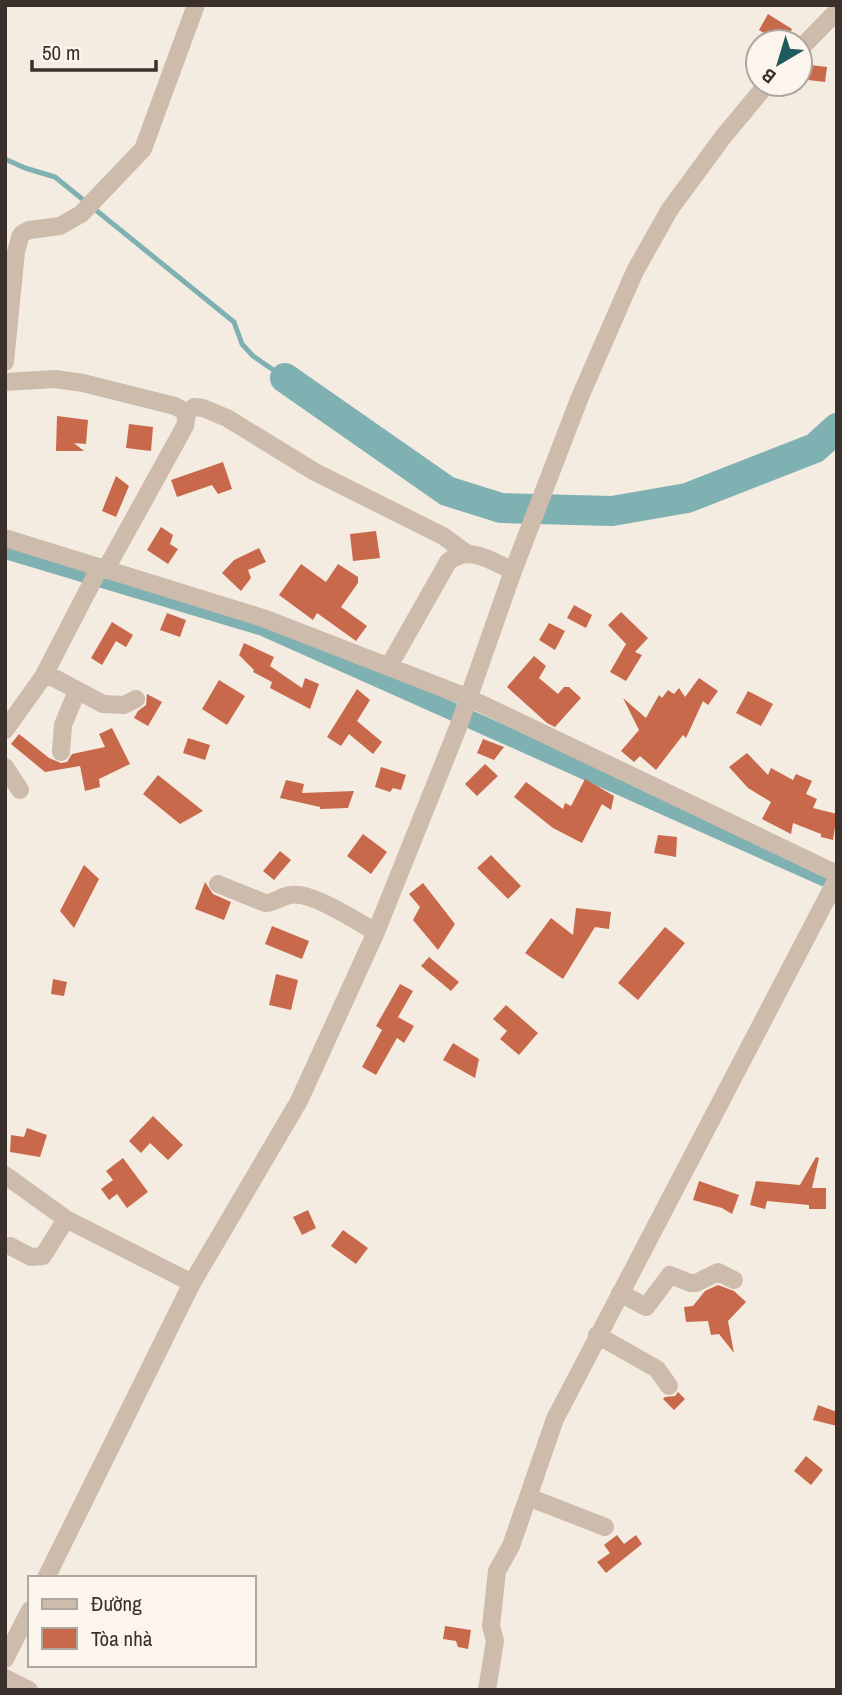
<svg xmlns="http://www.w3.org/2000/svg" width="842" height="1695" font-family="'Archivo Narrow',sans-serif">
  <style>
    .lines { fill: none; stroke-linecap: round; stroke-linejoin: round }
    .stream { stroke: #7fb0b2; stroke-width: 5 }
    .canal { stroke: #7fb0b2; stroke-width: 18 }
    .river { stroke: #7fb0b2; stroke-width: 30 }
    .building { fill: #c8694b }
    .minor { stroke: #cdbbac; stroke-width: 18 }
  </style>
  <rect width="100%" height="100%" fill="#f4ebe1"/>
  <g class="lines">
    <path class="stream" d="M 5,159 L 25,168 L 55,177 L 234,322 L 242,344 L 253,356 L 285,378"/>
    <path class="canal" d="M 5,550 L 263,627 L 837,883"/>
    <path class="river" d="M 285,378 L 447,491 L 501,508 L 612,511 L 687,498 L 815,448 L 837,428"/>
  </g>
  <path class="building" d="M 768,14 L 792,29 L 785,42 L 779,42 L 759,30 Z
    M 802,64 L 827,67 L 825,82 L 800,79 Z
    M 57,416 L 88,420 L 86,444 L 74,443 L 84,451 L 56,451 Z
    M 129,424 L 153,427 L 151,451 L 126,448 Z
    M 223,462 L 232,489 L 218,494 L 212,485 L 177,497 L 171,480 Z
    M 116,476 L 129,486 L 116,517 L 102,511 Z
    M 161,527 L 173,535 L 170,544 L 178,549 L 168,564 L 147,550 Z
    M 376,531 L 380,558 L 353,561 L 350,534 Z
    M 259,548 L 266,562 L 248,570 L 251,578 L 241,591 L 222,573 L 234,560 Z
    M 301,564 L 326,582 L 338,564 L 358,577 L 358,583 L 341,607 L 367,626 L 356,641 L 317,613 L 313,620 L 279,595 Z
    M 574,605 L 592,615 L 586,628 L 567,618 Z
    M 621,612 L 648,638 L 635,652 L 642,655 L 626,681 L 610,672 L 626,644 L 608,625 Z
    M 167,613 L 186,620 L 180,637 L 160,630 Z
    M 112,622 L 133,635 L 126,647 L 116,641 L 102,665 L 91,658 Z
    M 549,623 L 565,631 L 555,650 L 539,640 Z
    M 244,643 L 274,657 L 270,666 L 302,688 L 305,678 L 319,684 L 310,709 L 270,688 L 272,682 L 253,672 L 254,670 L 239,655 Z
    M 534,656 L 546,666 L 539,678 L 558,694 L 564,687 L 569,687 L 581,698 L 555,727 L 547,723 L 507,687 Z
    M 699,678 L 718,691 L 708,705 L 703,701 L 686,738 L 683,735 L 656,770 L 640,756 L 634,762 L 621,751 L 639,730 L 623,698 L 646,718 L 659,695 L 662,698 L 668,690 L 674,694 L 679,688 L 685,697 Z
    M 219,680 L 245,696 L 227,725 L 202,709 Z
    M 357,689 L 370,700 L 357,721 L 382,742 L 373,754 L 349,734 L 341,746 L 327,737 Z
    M 748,691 L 773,704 L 761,726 L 736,713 Z
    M 147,694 L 162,702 L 148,726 L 134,718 L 138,711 L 146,705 Z
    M 112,728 L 130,764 L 99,779 L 100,787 L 85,791 L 80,766 L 45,772 L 11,744 L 19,734 L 49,758 L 61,763 L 67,762 L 72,754 L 105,747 L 99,734 Z
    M 188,738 L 210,745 L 205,760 L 183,753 Z
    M 483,739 L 504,747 L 494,760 L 477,753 Z
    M 747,753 L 768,775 L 771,768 L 793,780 L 796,774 L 812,781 L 806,794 L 817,799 L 813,808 L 837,814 L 833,840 L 821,837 L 821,834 L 793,823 L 791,834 L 762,819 L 771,802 L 748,788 L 729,767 Z
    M 485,764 L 498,776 L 477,796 L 465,784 Z
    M 381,767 L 406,775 L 401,790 L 393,788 L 390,792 L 375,787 Z
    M 158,775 L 203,811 L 180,824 L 143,794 Z
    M 585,779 L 614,796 L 611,810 L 602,804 L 582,843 L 553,828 L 514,797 L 526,782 L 563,809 L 565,803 L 571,806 Z
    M 286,780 L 304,784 L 302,793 L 354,791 L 348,808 L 320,809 L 320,807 L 280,798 Z
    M 363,834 L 387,852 L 371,874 L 347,856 Z
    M 658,835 L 677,837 L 676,857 L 654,853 Z
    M 280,851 L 291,860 L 274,880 L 263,871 Z
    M 491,855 L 521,886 L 508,899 L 477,868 Z
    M 84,865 L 99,879 L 74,928 L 60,911 Z
    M 205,882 L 213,894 L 231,902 L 224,920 L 195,909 Z
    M 423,883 L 455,924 L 438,950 L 413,920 L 420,907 L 409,894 Z
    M 576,908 L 611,912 L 609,929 L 595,927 L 563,979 L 525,953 L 551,918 L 573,935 Z
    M 272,926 L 309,941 L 302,959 L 265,944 Z
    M 665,927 L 685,943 L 638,1000 L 618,983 Z
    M 429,957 L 459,982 L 451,991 L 421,966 Z
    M 276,974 L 298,980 L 291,1010 L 269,1005 Z
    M 53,979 L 67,982 L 64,996 L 51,994 Z
    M 400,984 L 413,991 L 398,1017 L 414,1026 L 404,1043 L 397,1038 L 376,1075 L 362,1067 L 382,1030 L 376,1026 Z
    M 506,1005 L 538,1033 L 519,1055 L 500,1039 L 507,1031 L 493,1019 Z
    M 453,1043 L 479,1059 L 475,1078 L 443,1060 Z
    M 153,1116 L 183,1145 L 168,1160 L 150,1143 L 141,1153 L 129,1141 Z
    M 27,1128 L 47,1135 L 40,1157 L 10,1152 L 11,1135 L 24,1137 Z
    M 816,1157 L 819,1158 L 812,1188 L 826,1188 L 826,1209 L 809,1209 L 809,1205 L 767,1201 L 765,1209 L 750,1205 L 756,1181 L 800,1185 Z
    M 123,1158 L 148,1192 L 127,1208 L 117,1194 L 109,1200 L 101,1189 L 113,1180 L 106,1171 Z
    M 699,1181 L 739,1195 L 732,1214 L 722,1208 L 693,1200 Z
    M 308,1210 L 316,1228 L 302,1235 L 293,1217 Z
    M 343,1230 L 368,1248 L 356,1264 L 331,1246 Z
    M 718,1285 L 734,1291 L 746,1302 L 728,1321 L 734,1353 L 719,1334 L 711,1335 L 708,1321 L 686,1322 L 684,1307 L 693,1306 L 705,1291 Z
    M 678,1392 L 685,1399 L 674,1410 L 663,1399 L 665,1397 L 675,1396 Z
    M 818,1405 L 837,1412 L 837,1426 L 813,1420 Z
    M 806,1456 L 823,1470 L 811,1485 L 794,1471 Z
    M 617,1535 L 624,1544 L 636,1535 L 642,1544 L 606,1573 L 597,1562 L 610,1553 L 604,1545 Z
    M 445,1626 L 471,1630 L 468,1649 L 458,1647 L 456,1641 L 443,1639 Z"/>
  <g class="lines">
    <path class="minor" d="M 800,49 L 837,11
      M 5,362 L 16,252 L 20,237 L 23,233 L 29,230 L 60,226 L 81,214 L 143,149 L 196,5
      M 5,382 L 55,379 L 83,383 L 175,406 L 187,413 L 185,426 L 106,569
      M 187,413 L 194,407 L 203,408 L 227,418 L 315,472 L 443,536 L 465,552
      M 5,538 L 263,618 L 469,698 L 837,874
      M 389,666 L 448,562 C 468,544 492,561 513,571
      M 45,673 L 103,704 L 124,705 L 136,699
      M 5,730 L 43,677 L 100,567
      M 61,752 L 63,725 L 77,691
      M 5,767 L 20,790
      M 218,884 L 265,903 C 275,903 281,896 291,895 C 312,891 357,922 376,932
      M 5,1175 L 66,1219 L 192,1283
      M 10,1246 L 31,1257 L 43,1256 L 66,1219
      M 620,1293 L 646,1307 L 670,1275 L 690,1283 L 696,1283 L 718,1272 L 734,1280
      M 597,1335 L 657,1369 L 669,1386
      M 528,1497 L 605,1527
      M 46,1578 L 192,1283 L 299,1101 L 376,932 L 459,725 L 513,571 L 580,397 L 635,271 L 670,209 L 723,137 L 767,84
      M 5,1659 L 30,1610
      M 5,1678 L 29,1690
      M 487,1690 L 495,1641 L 491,1626 L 497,1571 L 511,1546 L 555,1419 L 837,879"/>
  </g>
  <rect width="842" height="1695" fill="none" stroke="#3b302b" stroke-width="14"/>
  <rect x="28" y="1576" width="228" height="91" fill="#fbf5ee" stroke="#aea6a0" stroke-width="2"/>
  <rect x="42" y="1599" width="35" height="10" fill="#cdbbac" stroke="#aea6a0" stroke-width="2"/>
  <text x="91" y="1611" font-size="21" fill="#3b302b">Đường</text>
  <rect x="42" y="1628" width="35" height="21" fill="#c8694b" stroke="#aea6a0" stroke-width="2"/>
  <text x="91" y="1646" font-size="21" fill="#3b302b">Tòa nhà</text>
  <g transform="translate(779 63) rotate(218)"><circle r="33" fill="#fbf5ee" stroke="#aea6a0" stroke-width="2"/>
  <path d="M0-5L12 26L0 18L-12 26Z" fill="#1f5a5e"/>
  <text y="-10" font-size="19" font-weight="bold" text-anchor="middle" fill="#3b302b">B</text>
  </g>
  <path d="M32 60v10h124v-10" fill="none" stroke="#3b302b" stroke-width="3.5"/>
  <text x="42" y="60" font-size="21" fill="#3b302b" stroke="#fbf5ee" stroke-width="5" paint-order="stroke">50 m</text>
</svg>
